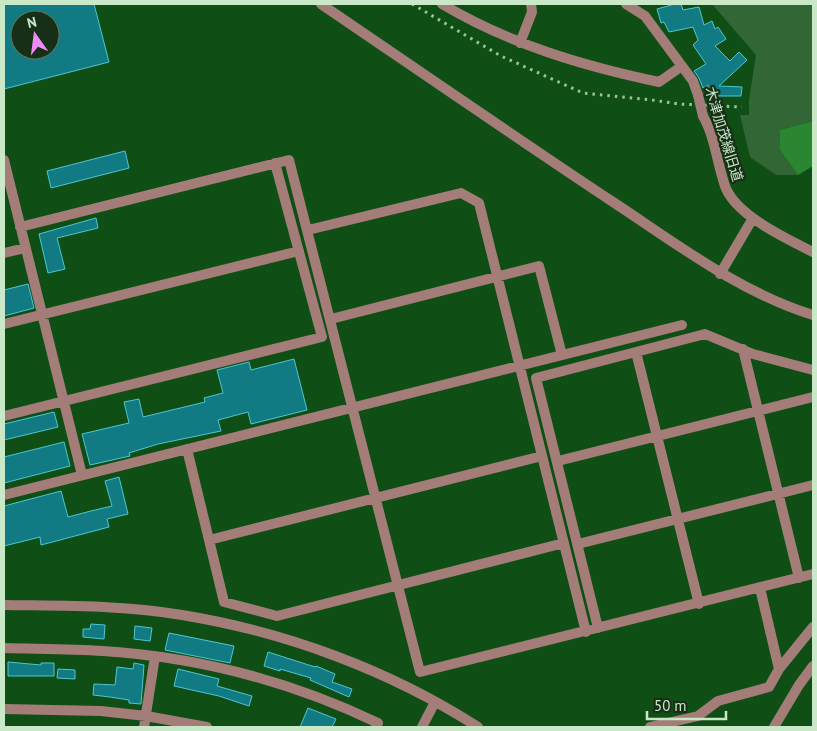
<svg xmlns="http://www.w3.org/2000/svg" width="817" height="731" font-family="'PT Sans','Noto Sans JP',sans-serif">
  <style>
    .green { fill: #326634 }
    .forest { fill: #2a8631 }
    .building { fill: #117a83; stroke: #4cc7d3; fill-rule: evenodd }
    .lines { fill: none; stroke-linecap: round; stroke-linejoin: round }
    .minor { stroke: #a47d79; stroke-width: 10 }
    .rail { stroke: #9cc39d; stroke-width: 3; stroke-dasharray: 2.5 5; stroke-linecap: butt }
    .minor-bridge { stroke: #a47d79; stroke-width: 10 }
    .labels { text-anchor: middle; stroke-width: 4.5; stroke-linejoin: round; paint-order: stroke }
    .street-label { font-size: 14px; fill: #c9e8c8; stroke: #162f16 }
  </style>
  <rect width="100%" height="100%" fill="#0f4f16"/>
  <path class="green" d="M 712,4 L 813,4 L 813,121 L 780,130 L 780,150 L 798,175 L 776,175 L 750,157 L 740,115 L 749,115 L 749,100 L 756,55 Z"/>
  <path class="forest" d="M 813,121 L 813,166 L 798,175 L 780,150 L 780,130 Z"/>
  <path class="building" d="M 4,4 L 94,4 L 109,62 L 4,89 ZM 20,20 L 50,20 L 50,50 L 20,50 Z
    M 675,4 L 681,4 L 683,10 L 699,7 L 704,25 L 712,21 L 715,29 L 718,27 L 726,39 L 715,46 L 730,61 L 739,52 L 747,60 L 719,86 L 742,87 L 741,96 L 708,96 L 708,85 L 703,88 L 699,78 L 694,71 L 706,64 L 693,45 L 698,40 L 693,27 L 669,32 L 664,22 L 661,23 L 657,9 Z
    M 125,151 L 129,168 L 51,188 L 47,171 Z
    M 96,218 L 98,228 L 57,238 L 65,269 L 48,273 L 39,234 Z
    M 28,284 L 34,308 L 4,316 L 4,290 Z
    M 294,359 L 307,410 L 251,424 L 248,412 L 218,420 L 221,431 L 158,444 L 129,453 L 130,456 L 90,465 L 82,434 L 129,423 L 124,402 L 139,399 L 143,417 L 205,402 L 204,398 L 223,393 L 217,370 L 249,362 L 251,370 Z
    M 54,412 L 58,427 L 4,440 L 4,424 Z
    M 64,442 L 70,466 L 4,483 L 4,457 Z
    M 119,477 L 128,514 L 107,519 L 109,527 L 41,545 L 40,537 L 4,546 L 4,506 L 61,491 L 68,517 L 91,511 L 112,506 L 105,481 Z
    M 91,624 L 105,625 L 104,639 L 83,637 L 83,629 L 90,629 Z
    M 135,626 L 152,628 L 150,641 L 134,639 Z
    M 169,633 L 234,646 L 230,663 L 165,650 Z
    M 268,652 L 315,667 L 316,666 L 335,674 L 332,682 L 352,689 L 349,697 L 310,680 L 311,678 L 280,669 L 280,671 L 264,666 Z
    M 8,662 L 41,665 L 41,663 L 54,663 L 54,676 L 8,676 Z
    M 134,663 L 144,665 L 141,704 L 129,703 L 129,700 L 110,697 L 93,695 L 94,684 L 115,685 L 117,667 L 133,669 Z
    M 58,669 L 75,670 L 75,679 L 57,678 Z
    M 178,669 L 219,679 L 217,686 L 252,696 L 249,706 L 219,696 L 174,686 Z
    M 308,708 L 336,719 L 332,727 L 300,727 Z"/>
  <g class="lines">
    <path class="minor" d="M 321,4 C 418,70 515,137 613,202 C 677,244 739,292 813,315
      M 442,4 C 509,44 583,66 659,82 L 682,66
      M 626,4 L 645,16 L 693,81 L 698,95
      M 520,43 L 532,12 L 531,4
      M 703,116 C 715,137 717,163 725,186 C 735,215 787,239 813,252
      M 4,160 L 82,475
      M 20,227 L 289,160 L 420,672 L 813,574
      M 308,230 L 461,193 L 479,203 L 586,632
      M 4,253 L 25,248
      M 720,274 L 753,218
      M 331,319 L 539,266 L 562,355
      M 4,324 L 299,251
      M 743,349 L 799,578
      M 636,352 L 699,604
      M 4,416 L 322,337 L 275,163
      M 187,449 L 224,602 L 277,616 L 564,543
      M 558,461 L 813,397
      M 4,495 L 682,325
      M 209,540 L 542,456
      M 578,544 L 813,485
      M 760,588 L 779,669 L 813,627
      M 4,605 C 63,606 123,605 182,615 C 286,632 389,670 478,727
      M 598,628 L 536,378 L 705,334 L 753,354 L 813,370
      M 4,648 C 37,649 70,649 103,651 C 198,657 292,682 378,723 L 376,727
      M 4,709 L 101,711 L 146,716 L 207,727
      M 144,727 L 155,656
      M 422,727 L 435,702
      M 650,727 L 698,716 L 718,701 L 769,687 L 779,669
      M 774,727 L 799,685 L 813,666"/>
    <path class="rail" d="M 412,4 L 501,56 L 583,93 L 652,100 L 679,104 L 742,107"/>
    <path class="minor-bridge" d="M 698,95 L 703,116"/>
  </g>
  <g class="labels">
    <g class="street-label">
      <text transform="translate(724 134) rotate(73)" y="5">木津加茂線旧道</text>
    </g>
  </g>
  <rect width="817" height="731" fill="none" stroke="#c9e8c8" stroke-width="10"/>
  <g transform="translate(35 35) rotate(346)"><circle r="24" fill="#162f16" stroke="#5e795d"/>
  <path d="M0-4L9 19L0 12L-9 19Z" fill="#ef8bf7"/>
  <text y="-8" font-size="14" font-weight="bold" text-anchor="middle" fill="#c9e8c8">N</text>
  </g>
  <path d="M647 711v8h79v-8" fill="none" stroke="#c9e8c8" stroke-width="2.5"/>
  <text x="654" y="711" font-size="15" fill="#c9e8c8" stroke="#162f16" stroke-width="4" paint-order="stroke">50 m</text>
</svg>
